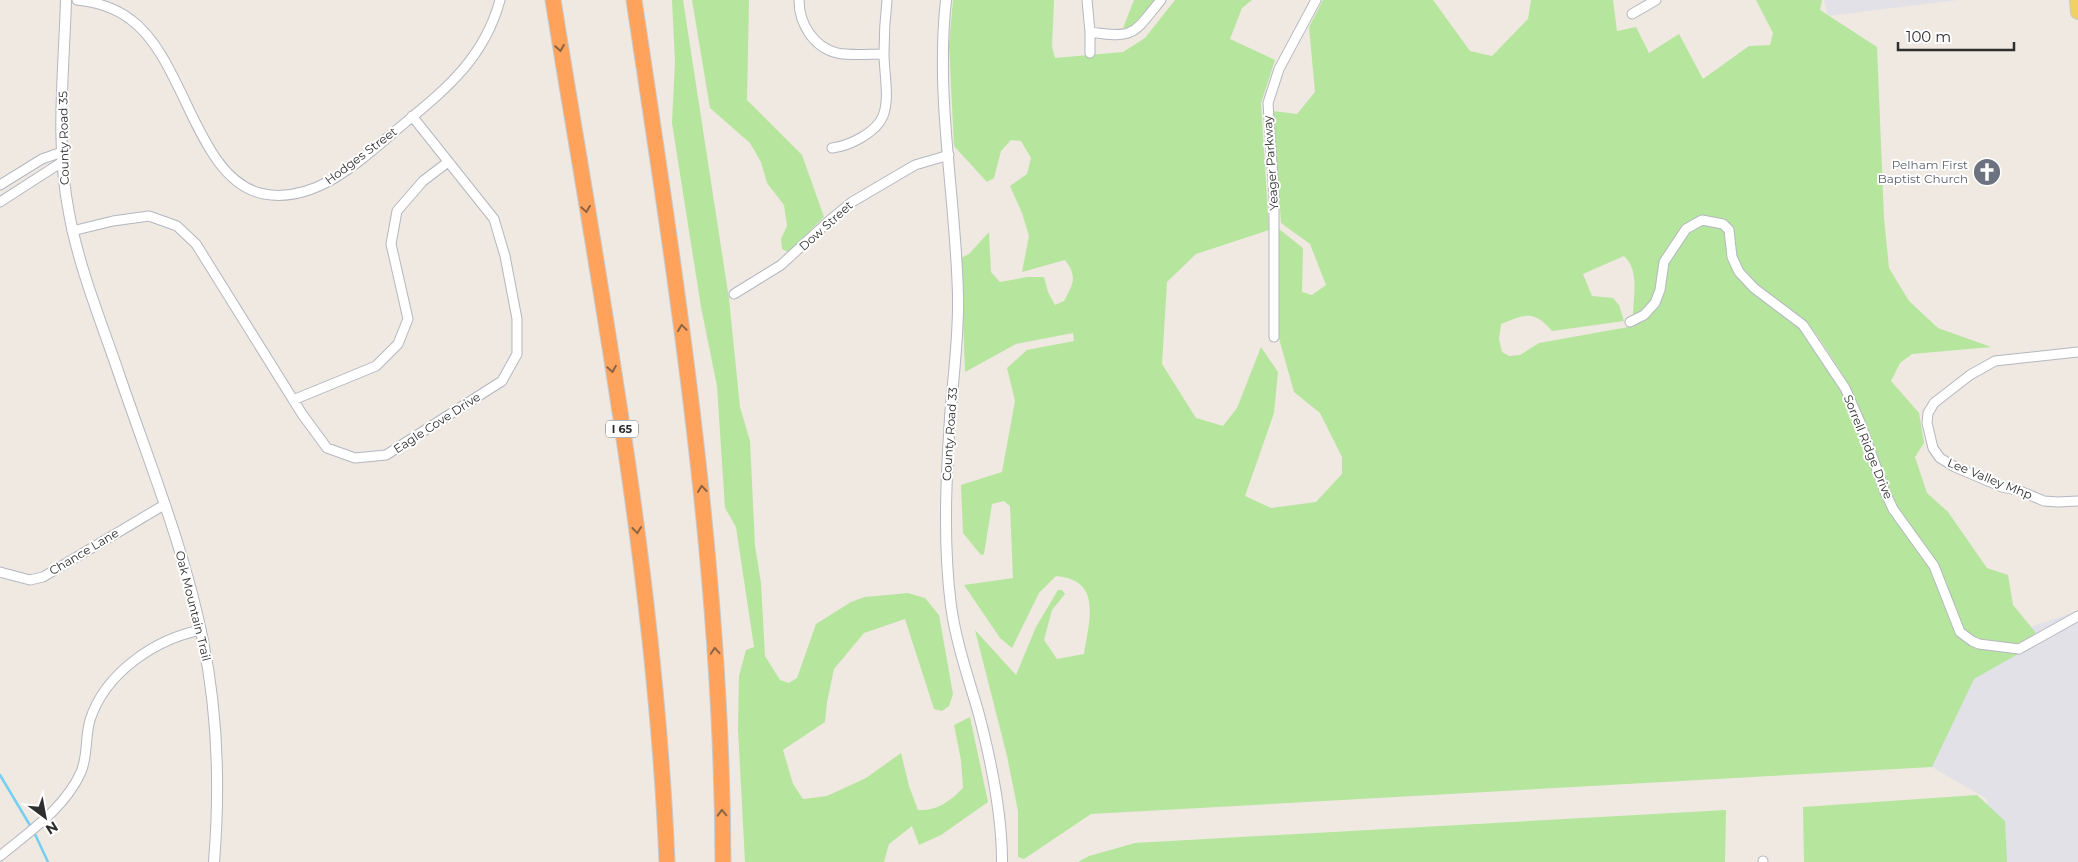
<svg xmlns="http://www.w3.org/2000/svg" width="2078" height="862" font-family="Montserrat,sans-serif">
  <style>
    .industrial { fill: #e3e1e8 }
    .green { fill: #b6e59e }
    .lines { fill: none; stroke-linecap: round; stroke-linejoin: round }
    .stream { stroke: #75cff0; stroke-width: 2.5 }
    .minor-casing { stroke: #b4b7c1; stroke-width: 11 }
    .tertiary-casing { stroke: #b4b7c1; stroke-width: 12 }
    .primary-casing { stroke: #c9c9c9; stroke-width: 16 }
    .motorway-casing { stroke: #c9c9c9; stroke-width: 17 }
    .minor { stroke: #fff; stroke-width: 9 }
    .tertiary { stroke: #fff; stroke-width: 10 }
    .primary { stroke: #f2d163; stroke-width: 14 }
    .motorway { stroke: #ffa35c; stroke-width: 15 }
    .oneway { stroke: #8c6343 }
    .labels { text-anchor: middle; stroke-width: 4; stroke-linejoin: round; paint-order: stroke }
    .shield { fill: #fff; stroke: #6d6d6d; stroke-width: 1 }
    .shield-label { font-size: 11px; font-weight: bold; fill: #2e2e2e }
    .street-label { font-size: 12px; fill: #2e2e2e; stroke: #fff }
    .worship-label { font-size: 12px; fill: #5b616d; stroke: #fff; text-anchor: end }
  </style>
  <rect width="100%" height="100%" fill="#efe9e1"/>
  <path class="industrial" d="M 1824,0 L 1958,0 L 1828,16 Z
    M 2078,611 L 2078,862 L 1911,862 L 1992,851 L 1987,799 L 1932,767 L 1946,655 Z"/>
  <path class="green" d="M 672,0 L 683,0 L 729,299 L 740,407 L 750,441 L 755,546 L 761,583 L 765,656 L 780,680 L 789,683 L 797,678 L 816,624 L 851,602 L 865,597 L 908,593 L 925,598 L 939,615 L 953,694 L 949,706 L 942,711 L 934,709 L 905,619 L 864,633 L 834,669 L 827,702 L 825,722 L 783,750 L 793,784 L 803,799 L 827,796 L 866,778 L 901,753 L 909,786 L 918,810 C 938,811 950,801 963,788 L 961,760 L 954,725 L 970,717 L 988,802 L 941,835 L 919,845 L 912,826 L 889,844 L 884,862 L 745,862 L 738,729 L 739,676 L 746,650 L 754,647 L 736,527 L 725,508 L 717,386 L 701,307 L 672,123 L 675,61 Z
    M 692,0 L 749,0 L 747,100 L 802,155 L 824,217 L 788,252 L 782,249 L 781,239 L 787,226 L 784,205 L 767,183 L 761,162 L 750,143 L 710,108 Z
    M 953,0 L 1054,0 L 1052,47 L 1055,58 L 1123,52 L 1145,38 L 1175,0 L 1252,0 L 1242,8 L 1230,39 L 1275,60 L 1261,103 L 1269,230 L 1196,254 L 1167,282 L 1162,364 L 1196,418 L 1223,426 L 1237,408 L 1261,347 L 1278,372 L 1274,413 L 1245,496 L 1271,508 L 1316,502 L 1342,474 L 1342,457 L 1320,413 L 1294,392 L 1278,335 L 1279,229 L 1303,248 L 1302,292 L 1312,295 L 1326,285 L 1310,244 L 1281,223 L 1273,111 L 1297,114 L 1315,92 L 1309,27 L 1323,0 L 1433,0 L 1470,51 L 1492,56 L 1528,19 L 1531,0 L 1613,0 L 1617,31 L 1636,27 L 1649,53 L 1679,34 L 1703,79 L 1749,46 L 1770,45 L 1773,33 L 1756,0 L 1822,0 L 1820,10 L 1877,47 L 1884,218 L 1889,268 L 1909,301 L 1938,328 L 1991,347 L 1912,354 L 1900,363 L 1891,381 L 1919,413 L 1924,443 L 1915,457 L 1927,493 L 1948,512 L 1987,568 L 2008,575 L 2013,605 L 2036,633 L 2014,647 C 1998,644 1977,644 1964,632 C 1950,618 1949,591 1940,573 C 1927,544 1901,521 1887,491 C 1876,464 1869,436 1859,409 C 1849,383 1833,359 1818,337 C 1799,308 1761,298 1742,270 C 1739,265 1735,259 1734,253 C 1732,238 1736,225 1719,219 C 1715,218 1711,216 1708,216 C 1687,216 1665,246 1660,264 C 1655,284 1659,311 1633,316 C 1633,296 1640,270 1624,256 L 1583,274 L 1592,296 L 1613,298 L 1619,305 L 1624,321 L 1552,331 C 1534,310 1525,314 1501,324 L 1499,339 L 1502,352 L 1509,356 L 1520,355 L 1539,343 L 1634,326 L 1658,305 L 1664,291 L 1666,269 L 1669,258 L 1689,228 L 1703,223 L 1721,225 L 1725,228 C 1731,244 1727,261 1737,276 C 1755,303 1793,311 1811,339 C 1825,361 1840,383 1851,408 C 1863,435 1870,465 1882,493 C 1895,522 1919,543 1934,571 C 1944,591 1944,617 1958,635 C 1972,651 1999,651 2018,654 L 1974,679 L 1932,767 L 1091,814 L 1024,859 L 1018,857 L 1018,811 L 1007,756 L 975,630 L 1016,675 L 1036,627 L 1058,590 L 1062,590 L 1065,594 L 1052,610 L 1044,640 L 1057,659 L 1084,654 C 1089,621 1103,580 1056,576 L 1039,593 L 1012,648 L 1000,638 L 964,585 L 1013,578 L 1010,506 L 1004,501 L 992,504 L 984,554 L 981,555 L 963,533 L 961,485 L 1002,472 L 1015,401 L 1007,368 L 1027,350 L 1074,341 L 1073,333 L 1016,344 L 965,372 L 961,258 L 969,254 L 989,232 L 991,272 L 1000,282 L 1027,277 L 1044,277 L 1048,292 L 1055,305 L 1064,301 C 1073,284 1078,277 1065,260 L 1022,272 L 1029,236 L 1022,213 L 1010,186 L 1027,174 L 1031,158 L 1021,141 L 1011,140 L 1001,151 L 994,178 L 987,182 L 954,146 L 949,45 Z
    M 1134,0 L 1156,0 L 1130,28 L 1123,28 Z
    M 1977,795 L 2005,821 L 2007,862 L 1804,862 L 1803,807 Z
    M 1726,810 L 1725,862 L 1078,862 L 1089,856 L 1135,843 Z"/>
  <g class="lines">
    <path class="stream" d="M 0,775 L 31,827
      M 34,832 L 48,862"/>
    <defs>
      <path id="minor" d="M 77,0 C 96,2 114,7 130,19 C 186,59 196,181 264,194 C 312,203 353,167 387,138 C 436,96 482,66 500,0
        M 799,0 C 799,23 813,47 837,53 C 852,56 869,54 884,54
        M 1087,0 L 1090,32 C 1135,39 1133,34 1161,0
        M 1632,14 L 1656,0
        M 1090,53 L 1090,32
        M 832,148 C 849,146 876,133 883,116 C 890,98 884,73 884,54 C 884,36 885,18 887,0
        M 0,185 L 42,159 L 62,152
        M 0,202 L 62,162
        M 72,231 L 113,221 L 149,216 L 177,226 L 196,244 L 302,414 L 327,448 L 355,458 L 386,455 L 502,381 L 517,354 L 517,319 L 505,256 L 494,219 L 412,116
        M 734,294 L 781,265 L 830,220 L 852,202 L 915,165 L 949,155
        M 1630,322 L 1644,315 L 1655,303 L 1660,290 L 1664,262 L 1686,229 L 1702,220 L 1723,224 L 1729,230 L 1732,257 L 1739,272 L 1754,288 L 1803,325 L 1845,388 L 1860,422 L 1885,492 L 1893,509 L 1934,566 L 1960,632 L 1972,641 L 1979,644 L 2019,649 L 2078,616
        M 1274,337 L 1274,196 L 1268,103 L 1279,69 L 1316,0
        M 2078,352 L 1995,361 L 1970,375 L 1934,403 L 1928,413 L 1927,423 L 1933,448 L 1940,458 L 1955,467 L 2002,487 L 2020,491 L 2044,501 L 2058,502 L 2078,501
        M 293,400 L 376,366 L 398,344 L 408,319 L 391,244 L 397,211 L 423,181 L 448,162
        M 0,572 L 30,580 L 43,577 L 164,505
        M 0,856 C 29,832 65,808 81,772 C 88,756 85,736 90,720 C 105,673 155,639 201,630
        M 1763,861 L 1763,862"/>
      <path id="tertiary" d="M 66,0 C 64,71 55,143 69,213 C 79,268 101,321 119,374 C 149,462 185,550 203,641 C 218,714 220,788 214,862
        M 946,0 C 935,99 956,198 958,296 C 959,337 953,377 950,418 C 946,480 943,544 951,606 C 956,642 968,677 978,711 C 991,760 1002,812 1002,862"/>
      <path id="primary" d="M 2077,0 L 2078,12"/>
      <path id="motorway" d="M 553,0 C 599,286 655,572 667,862
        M 634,0 C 677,287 722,570 723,862"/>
    </defs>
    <use href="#minor" class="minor-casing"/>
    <use href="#tertiary" class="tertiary-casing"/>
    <use href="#primary" class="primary-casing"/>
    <use href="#motorway" class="motorway-casing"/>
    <use href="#minor" class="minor"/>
    <use href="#tertiary" class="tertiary"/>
    <use href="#primary" class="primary"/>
    <use href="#motorway" class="motorway"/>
  </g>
  <defs><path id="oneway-chevron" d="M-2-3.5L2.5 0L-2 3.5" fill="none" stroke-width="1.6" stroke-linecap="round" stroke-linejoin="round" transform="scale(1.25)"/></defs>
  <g class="oneway">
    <use href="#oneway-chevron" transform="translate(560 48) rotate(81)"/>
    <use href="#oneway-chevron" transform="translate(586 209) rotate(81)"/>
    <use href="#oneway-chevron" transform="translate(682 328) rotate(-98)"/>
    <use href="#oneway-chevron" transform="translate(612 369) rotate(81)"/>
    <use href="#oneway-chevron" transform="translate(702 489) rotate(-96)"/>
    <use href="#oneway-chevron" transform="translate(637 530) rotate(83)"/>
    <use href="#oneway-chevron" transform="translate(715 651) rotate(-94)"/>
    <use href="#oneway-chevron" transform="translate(722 813) rotate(-92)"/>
  </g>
  <defs>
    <symbol id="church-disc" viewBox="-11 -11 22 22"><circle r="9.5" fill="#6b7280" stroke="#fff"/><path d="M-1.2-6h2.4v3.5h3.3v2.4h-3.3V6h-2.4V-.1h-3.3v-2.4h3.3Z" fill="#fff"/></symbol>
  </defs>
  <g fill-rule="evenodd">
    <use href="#church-disc" x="1971" y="156" width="32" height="32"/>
  </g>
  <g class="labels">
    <rect class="shield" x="606" y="420.5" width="32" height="17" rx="4"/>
    <g class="shield-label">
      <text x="622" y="433">I 65</text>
    </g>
    <g class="street-label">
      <text transform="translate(64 138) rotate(-91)" y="4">County Road 35</text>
      <text transform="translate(361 156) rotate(-37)" y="4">Hodges Street</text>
      <text transform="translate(1271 163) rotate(-94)" y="4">Yeager Parkway</text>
      <text transform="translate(826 226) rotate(-42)" y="4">Dow Street</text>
      <text transform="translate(437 423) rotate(-33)" y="4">Eagle Cove Drive</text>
      <text transform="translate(950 434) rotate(-86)" y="4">County Road 33</text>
      <text transform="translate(1868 447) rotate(68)" y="4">Sorrell Ridge Drive</text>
      <text transform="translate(1990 479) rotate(22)" y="4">Lee Valley Mhp</text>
      <text transform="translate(84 552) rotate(-31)" y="4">Chance Lane</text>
      <text transform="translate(193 606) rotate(76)" y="4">Oak Mountain Trail</text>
    </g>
    <g class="worship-label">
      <text x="1968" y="169">Pelham First<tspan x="1968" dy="14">Baptist Church</tspan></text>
    </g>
  </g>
  <g transform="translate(45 817) rotate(148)" stroke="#ffffff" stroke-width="4" paint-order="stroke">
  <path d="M0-4L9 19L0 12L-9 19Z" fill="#2e2e2e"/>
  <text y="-8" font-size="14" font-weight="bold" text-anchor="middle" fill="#2e2e2e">N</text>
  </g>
  <path d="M1898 42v8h116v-8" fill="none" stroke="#2e2e2e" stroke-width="2.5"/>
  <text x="1906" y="42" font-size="15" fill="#2e2e2e" stroke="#ffffff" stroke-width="4" paint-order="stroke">100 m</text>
</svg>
